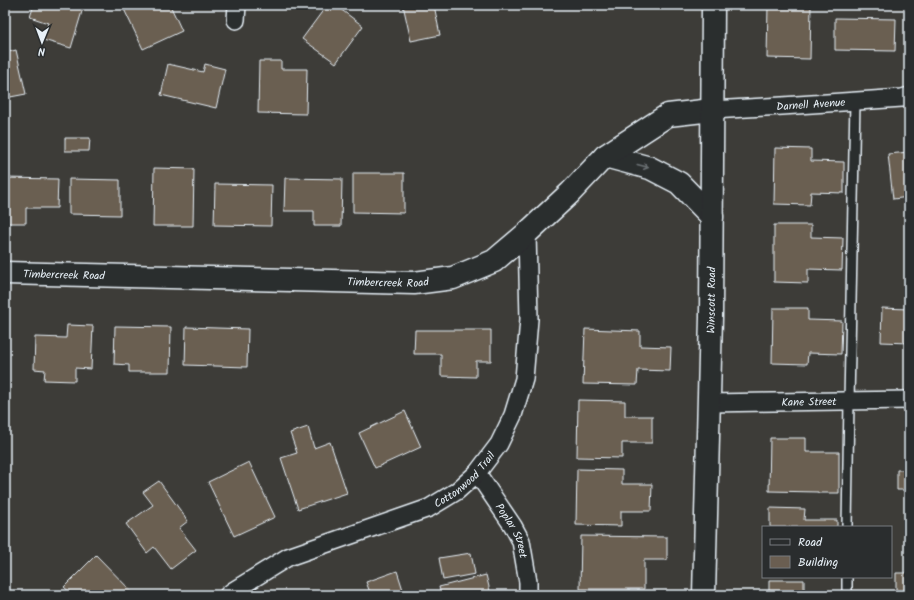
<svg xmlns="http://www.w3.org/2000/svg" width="914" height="600" font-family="Kalam,sans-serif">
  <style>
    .building { fill: #6a5e51; stroke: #e8f1f8 }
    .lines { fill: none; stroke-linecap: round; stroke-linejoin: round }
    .lane-casing { stroke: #e8f1f8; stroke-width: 12 }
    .street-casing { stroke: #e8f1f8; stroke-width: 20 }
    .secondary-casing { stroke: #e8f1f8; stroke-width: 25 }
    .lane { stroke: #2a2d2e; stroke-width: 9 }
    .street { stroke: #2a2d2e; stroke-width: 17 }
    .secondary { stroke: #2a2d2e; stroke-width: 22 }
    .oneway { stroke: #6c7275 }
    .labels { text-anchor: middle; stroke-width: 3; stroke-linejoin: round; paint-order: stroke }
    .street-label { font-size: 11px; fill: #e8f1f8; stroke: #2a2d2e }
  </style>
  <rect width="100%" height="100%" fill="#3d3c38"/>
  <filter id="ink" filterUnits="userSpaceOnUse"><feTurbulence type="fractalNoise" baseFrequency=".025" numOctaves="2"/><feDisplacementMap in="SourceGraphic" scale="8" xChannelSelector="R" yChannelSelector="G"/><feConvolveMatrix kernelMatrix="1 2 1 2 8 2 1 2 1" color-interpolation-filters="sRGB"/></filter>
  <g filter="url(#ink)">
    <path class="building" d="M 34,5 L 74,5 L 83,8 L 71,48 L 43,40 L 48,23 L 30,17 Z
      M 122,5 L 170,5 L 182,31 L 143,49 Z
      M 327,5 L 335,5 L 363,26 L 336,63 L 302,39 Z
      M 403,5 L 434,5 L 440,35 L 411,41 Z
      M 768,5 L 811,5 L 810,59 L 767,58 Z
      M 835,18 L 896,19 L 895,51 L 835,50 Z
      M 16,50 L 26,94 L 5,98 L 5,53 Z
      M 259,61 L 281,61 L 281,69 L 307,69 L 306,114 L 258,113 Z
      M 168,64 L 203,72 L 205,64 L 225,69 L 216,108 L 161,95 Z
      M 65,138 L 90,138 L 89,151 L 65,151 Z
      M 775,148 L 811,149 L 811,161 L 844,162 L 844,193 L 811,192 L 810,205 L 774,204 Z
      M 909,152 L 909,197 L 893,199 L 888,154 Z
      M 154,168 L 194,169 L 193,226 L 153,226 Z
      M 353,173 L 404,173 L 404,213 L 353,212 Z
      M 5,178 L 58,179 L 57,208 L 26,208 L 26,223 L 5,223 Z
      M 285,178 L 342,179 L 341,226 L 314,226 L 314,211 L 284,211 Z
      M 69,179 L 120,180 L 120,215 L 69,214 Z
      M 215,184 L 272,185 L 271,226 L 214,225 Z
      M 774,225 L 811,225 L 811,237 L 843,238 L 842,270 L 808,269 L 808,283 L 774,282 Z
      M 908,296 L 909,296 L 909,343 L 881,342 L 882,308 L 908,309 Z
      M 773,308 L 808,308 L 808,320 L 842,321 L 841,354 L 808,353 L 807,364 L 772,363 Z
      M 67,325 L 93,326 L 91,369 L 75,368 L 75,381 L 44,380 L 45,370 L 34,369 L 35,337 L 66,338 Z
      M 115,326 L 171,327 L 170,372 L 129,372 L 129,365 L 114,364 Z
      M 186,327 L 248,329 L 247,367 L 185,365 Z
      M 585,329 L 640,331 L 640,346 L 671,347 L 670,371 L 638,370 L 637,385 L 583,384 Z
      M 415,330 L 491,330 L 491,361 L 476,361 L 476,377 L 441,376 L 441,354 L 414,354 Z
      M 578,400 L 625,401 L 625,416 L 652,416 L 652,443 L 622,443 L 622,458 L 577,457 Z
      M 405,411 L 421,447 L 375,468 L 359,433 Z
      M 308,427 L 314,448 L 330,442 L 347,493 L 298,509 L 281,458 L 297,453 L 290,433 Z
      M 770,438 L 806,438 L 806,452 L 839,452 L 839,493 L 818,493 L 818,492 L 769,491 Z
      M 249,462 L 275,517 L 234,536 L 208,482 Z
      M 577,469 L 622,470 L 622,484 L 652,484 L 651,511 L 621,511 L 621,526 L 576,525 Z
      M 897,470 L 909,470 L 909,490 L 897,490 Z
      M 159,481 L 188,521 L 179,528 L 196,550 L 171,569 L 154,547 L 147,553 L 126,524 L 153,505 L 143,492 Z
      M 770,508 L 805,509 L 804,520 L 837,520 L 837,527 L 770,527 Z
      M 581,536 L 667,537 L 667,560 L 644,560 L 644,589 L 580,589 Z
      M 471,553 L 475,574 L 443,580 L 439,558 Z
      M 96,555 L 135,595 L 73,595 L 64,587 Z
      M 397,571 L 404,593 L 399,595 L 371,595 L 366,582 Z
      M 896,573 L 909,573 L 909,595 L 896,595 Z
      M 486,575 L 491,595 L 441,595 L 439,587 Z
      M 769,580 L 804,580 L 804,591 L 836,592 L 836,595 L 769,595 Z"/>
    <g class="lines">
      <defs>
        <path id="lane" d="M 847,527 L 849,401 L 855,101
          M 847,595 L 847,577"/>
        <g id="street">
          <path d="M 236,20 L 237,5"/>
          <path id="s1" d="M 712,110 L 782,106 L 902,98 L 909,96"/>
          <path id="s2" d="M 709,403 L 909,400"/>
          <path id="s3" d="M 477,473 L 513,526 L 521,541 L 528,582 L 528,595"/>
          <path id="s4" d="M 228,595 L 233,591 L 288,557 L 429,508 L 457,491 L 477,473 L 499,444 L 513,415 L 524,379 L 529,319 L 527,233"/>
        </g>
        <g id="secondary">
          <path d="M 605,156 L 650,168 L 679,183 L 712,217"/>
          <path id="s5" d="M 5,273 L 414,283 L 453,278 L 494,261 L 527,233 L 570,193 L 605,156 L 668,115 L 712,110"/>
          <path id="s6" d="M 704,595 L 711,317 L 713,5"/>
        </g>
      </defs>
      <use href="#lane" class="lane-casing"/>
      <use href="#street" class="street-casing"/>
      <use href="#secondary" class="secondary-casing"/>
      <use href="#lane" class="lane"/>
      <use href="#street" class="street"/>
      <use href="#secondary" class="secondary"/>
    </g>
    <defs><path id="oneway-shaft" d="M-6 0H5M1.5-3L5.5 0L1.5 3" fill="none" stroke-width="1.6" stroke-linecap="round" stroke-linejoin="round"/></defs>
    <use class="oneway" href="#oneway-shaft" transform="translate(643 166) rotate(15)"/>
  </g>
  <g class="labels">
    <g class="street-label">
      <text dy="4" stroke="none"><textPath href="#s1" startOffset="99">Darnell Avenue</textPath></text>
      <text dy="4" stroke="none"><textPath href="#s5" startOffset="59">Timbercreek Road</textPath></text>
      <text dy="4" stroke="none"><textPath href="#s5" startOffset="383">Timbercreek Road</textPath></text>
      <text dy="4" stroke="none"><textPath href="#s6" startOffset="295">Winscott Road</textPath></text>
      <text dy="4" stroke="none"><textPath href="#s2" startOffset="100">Kane Street</textPath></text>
      <text dy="4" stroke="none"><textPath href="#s4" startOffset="266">Cottonwood Trail</textPath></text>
      <text dy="4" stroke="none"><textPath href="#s3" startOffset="68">Poplar Street</textPath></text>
    </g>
  </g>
  <rect width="914" height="600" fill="none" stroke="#2a2d2e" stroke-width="20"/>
  <rect x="10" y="10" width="894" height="580" fill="none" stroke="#e8f1f8" stroke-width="1.5" filter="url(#ink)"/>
  <rect x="762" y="526" width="130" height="52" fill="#2a2d2e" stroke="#767b7f"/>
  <rect x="770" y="539" width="20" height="6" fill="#2a2d2e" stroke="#767b7f"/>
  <text x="798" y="546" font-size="12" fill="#e8f1f8">Road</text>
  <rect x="770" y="556" width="20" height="12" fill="#6a5e51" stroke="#767b7f"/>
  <text x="798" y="566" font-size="12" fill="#e8f1f8">Building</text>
  <g transform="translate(42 42) rotate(181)" stroke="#2a2d2e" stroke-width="3" paint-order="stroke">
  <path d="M0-3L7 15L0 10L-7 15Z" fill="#e8f1f8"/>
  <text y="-6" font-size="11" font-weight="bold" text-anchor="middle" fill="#e8f1f8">N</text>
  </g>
</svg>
